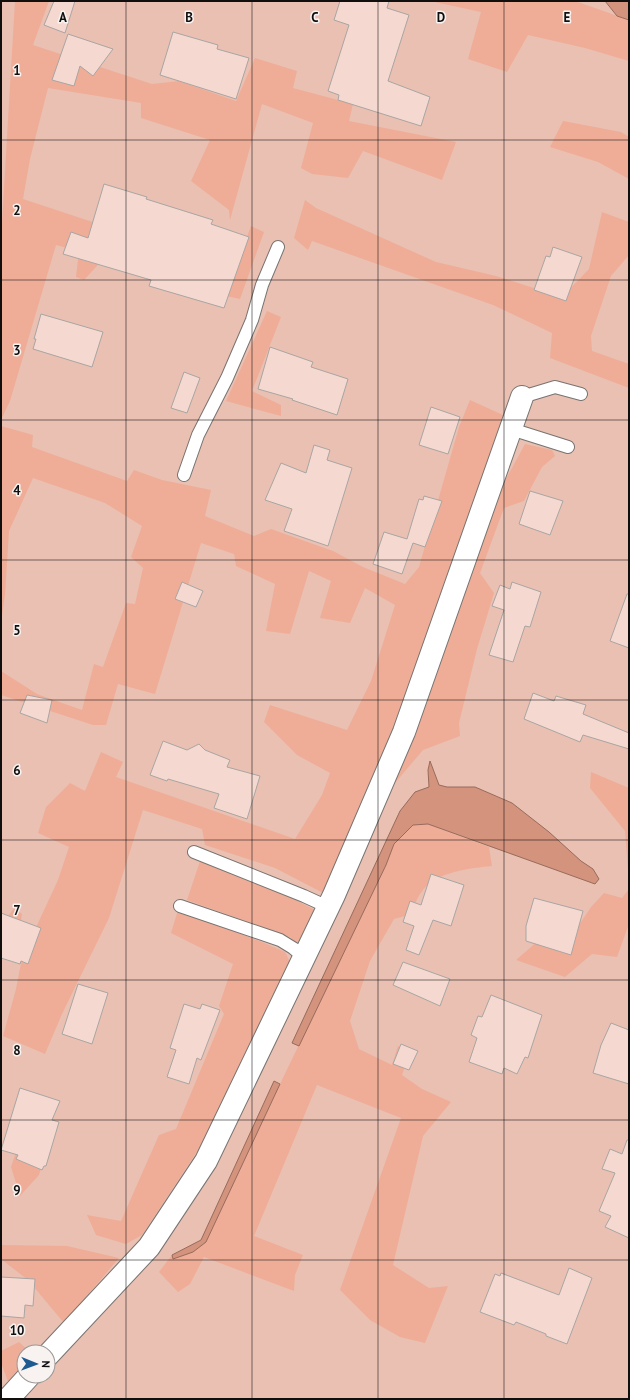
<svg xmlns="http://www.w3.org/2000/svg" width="630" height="1400" font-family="'PT Sans',sans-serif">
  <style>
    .green { fill: #e9c0b2; fill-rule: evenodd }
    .forest { fill: #efad97 }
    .water { fill: #d3937d; stroke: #986b5c }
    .building { fill: #f5d9d0; stroke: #a9a5a3 }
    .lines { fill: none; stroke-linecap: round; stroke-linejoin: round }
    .lane-casing { stroke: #777371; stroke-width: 14 }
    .street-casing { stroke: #777371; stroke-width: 24 }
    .lane { stroke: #fff; stroke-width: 12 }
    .street { stroke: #fff; stroke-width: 22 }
    .grid { fill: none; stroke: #100f0e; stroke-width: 1; stroke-opacity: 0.55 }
    .grid-label { font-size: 13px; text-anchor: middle; font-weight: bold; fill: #100f0e; stroke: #f8f3f1; stroke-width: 3; stroke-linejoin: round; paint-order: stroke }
  </style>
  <rect width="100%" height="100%" fill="#f8f3f1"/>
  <path class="green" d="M 1,1 L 605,1 L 614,11 L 629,17 L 629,1399 L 1,1399 ZM 24,1352 L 48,1352 L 48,1376 L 24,1376 Z"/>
  <path class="forest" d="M 15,1 L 49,1 L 33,45 L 152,84 L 179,81 L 236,101 L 255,58 L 297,71 L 293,88 L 353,104 L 349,121 L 456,142 L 442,180 L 363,151 L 348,178 L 312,174 L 301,168 L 313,123 L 262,104 L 230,220 L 229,210 L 191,181 L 210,140 L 141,118 L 141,103 L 48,88 L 30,159 L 23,199 L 235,269 L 251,226 L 264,232 L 240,299 L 194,289 L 106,256 L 84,280 L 76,277 L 79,251 L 56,245 L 10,401 L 1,420 L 1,239 Z
    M 430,1 L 575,1 L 629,20 L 629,61 L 585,48 L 528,35 L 507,72 L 468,59 L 481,12 Z
    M 563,121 L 621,132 L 629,137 L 629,179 L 598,162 L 550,147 Z
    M 305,200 L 316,208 L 436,262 L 496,276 L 562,297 L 589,269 L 602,212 L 629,222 L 629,255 L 611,276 L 591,336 L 592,351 L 629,364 L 629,388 L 550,358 L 552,333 L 493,305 L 312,241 L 308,250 L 294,238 Z
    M 267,311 L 281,317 L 252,391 L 281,405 L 281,416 L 226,401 Z
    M 470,400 L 505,416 L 396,722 L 325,894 L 275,868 L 205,845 L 202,829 L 143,810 L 109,918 L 62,1014 L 45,1054 L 3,1036 L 16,989 L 23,953 L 1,926 L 14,908 L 22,914 L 19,933 L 32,936 L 58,880 L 69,847 L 38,833 L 46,807 L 70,783 L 85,791 L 101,752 L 123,762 L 116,777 L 295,839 L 322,795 L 330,773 L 297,755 L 264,722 L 270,705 L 347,730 L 371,681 L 395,605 L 365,588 L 350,623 L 320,618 L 331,581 L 309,571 L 290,634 L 266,631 L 275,584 L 236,566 L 234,554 L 201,543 L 155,694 L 118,684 L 106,725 L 93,725 L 1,695 L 1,671 L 37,694 L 82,710 L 94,664 L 103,667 L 126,603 L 135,604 L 143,568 L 131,557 L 142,526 L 105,503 L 33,478 L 9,531 L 5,595 L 1,622 L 1,426 L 33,435 L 32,447 L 127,481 L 134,470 L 162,480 L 211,490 L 205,516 L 254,536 L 271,529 L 333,551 L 363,567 L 405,584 L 419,567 L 459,427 Z
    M 525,444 L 552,450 L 555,456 L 542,467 L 524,501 L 504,508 L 480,573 L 494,593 L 477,649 L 459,723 L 460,736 L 423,750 L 395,783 L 406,743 L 494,501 Z
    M 591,772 L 629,788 L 629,883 L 625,831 L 590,788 Z
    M 428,824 L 489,847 L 492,866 C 471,868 436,872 423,890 C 417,897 414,907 409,915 L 394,919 L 370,961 L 350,1021 L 359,1049 L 392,1065 L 398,1046 L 410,1052 L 402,1075 L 422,1089 L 451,1102 L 423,1136 L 393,1265 L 429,1288 L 448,1286 L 425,1343 L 400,1337 L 370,1320 L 340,1290 L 401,1118 L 317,1085 L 254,1236 L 303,1255 L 295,1275 L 294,1291 L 204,1257 L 190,1284 L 178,1292 L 159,1272 L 172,1255 L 174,1259 L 206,1242 L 280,1084 L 386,865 L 394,844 L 413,825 Z
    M 200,861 L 274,889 L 315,910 L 302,948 L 290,937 L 187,900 Z
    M 629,889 L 629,924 L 617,957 L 592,954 L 565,977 L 516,960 L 546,934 L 569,940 L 591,907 L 604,893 L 622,898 Z
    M 178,910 L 262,942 L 285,952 L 290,962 L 212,1129 L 142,1235 L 126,1244 L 96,1235 L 87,1215 L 121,1221 L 159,1135 L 176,1129 L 224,1014 L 219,1006 L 233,964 L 171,933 Z
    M 29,1113 L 55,1120 L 39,1175 L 20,1196 L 11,1167 Z
    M 1,1245 L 67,1246 L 119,1258 L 64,1323 L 28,1280 L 1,1259 Z
    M 19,1342 L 30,1352 L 24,1352 L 24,1365 L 9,1384 L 1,1363 L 1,1351 Z"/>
  <path class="water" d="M 605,1 L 629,1 L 629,20 L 617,16 Z
    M 430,761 L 439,785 L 447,787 L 475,787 L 512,803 L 549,832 L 581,861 L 593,869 L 599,879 L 595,884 L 428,824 L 413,825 L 394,844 L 386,865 L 299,1046 L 292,1043 L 400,811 L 415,792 L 429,787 L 428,770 Z
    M 274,1081 L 280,1084 L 206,1242 L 193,1252 L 173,1259 L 172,1255 L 201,1240 Z"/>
  <path class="building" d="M 54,1 L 75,1 L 65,33 L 44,25 Z
    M 340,1 L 389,1 L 387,8 L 409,15 L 388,81 L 430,97 L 421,126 L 338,100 L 339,95 L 328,91 L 349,25 L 334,20 Z
    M 173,32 L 218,45 L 217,49 L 249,58 L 236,99 L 160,75 Z
    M 68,34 L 113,49 L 93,76 L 80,66 L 74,86 L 52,80 Z
    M 104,184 L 147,197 L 146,199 L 213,220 L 211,224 L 249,237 L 224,308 L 149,286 L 151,280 L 63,254 L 71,232 L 88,238 Z
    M 553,247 L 582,257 L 566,301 L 534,290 L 546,256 L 550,257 Z
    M 41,314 L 103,332 L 92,367 L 33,349 L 36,339 L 34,339 Z
    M 270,347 L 313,362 L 311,367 L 348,379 L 337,415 L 292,400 L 293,399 L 258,389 Z
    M 184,372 L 200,378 L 187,413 L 171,408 Z
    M 431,407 L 460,417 L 448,454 L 419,445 Z
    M 314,445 L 330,450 L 327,460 L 352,468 L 328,546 L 284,531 L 292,509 L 265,500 L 281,463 L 306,473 Z
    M 530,491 L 563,501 L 550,535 L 519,524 Z
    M 424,496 L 442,501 L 425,547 L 413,543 L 402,574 L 373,564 L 384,532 L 407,539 L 419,499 L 423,500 Z
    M 182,582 L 203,591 L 196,607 L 175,599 Z
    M 512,582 L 541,592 L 530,627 L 525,626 L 513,662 L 489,655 L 504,610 L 492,606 L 500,585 L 510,589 Z
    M 627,594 L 629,594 L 629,648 L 610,641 Z
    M 533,693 L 554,701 L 556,696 L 586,705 L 583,714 L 629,733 L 629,749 L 583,735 L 580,742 L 524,719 Z
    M 27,695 L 52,700 L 47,723 L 20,713 Z
    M 163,741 L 187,750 L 199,744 L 205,750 L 230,760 L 227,767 L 260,776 L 247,819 L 214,808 L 219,794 L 168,779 L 167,781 L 150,775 Z
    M 431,874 L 464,885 L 451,926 L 433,920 L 419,955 L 406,950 L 414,926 L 403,922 L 410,901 L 421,905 Z
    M 534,898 L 583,911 L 571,955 L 526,941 L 526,926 Z
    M 1,913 L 41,928 L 28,964 L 21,961 L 20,964 L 1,958 Z
    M 403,962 L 450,979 L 440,1006 L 393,985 Z
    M 78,984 L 108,993 L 92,1044 L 62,1034 Z
    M 491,995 L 542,1015 L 528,1058 L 525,1057 L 517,1074 L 504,1068 L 502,1074 L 469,1062 L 477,1038 L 471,1035 L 478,1016 L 482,1017 Z
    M 184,1004 L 200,1009 L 202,1004 L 220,1010 L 201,1060 L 197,1058 L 189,1084 L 167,1077 L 176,1050 L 170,1048 Z
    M 611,1023 L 629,1030 L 629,1084 L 593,1073 L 601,1045 Z
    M 401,1044 L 418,1051 L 409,1070 L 393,1064 Z
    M 20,1088 L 60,1101 L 52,1120 L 59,1122 L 46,1166 L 44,1166 L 42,1170 L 16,1159 L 18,1155 L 1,1150 Z
    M 627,1140 L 629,1140 L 629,1238 L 605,1227 L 611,1216 L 599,1211 L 615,1173 L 602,1169 L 610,1149 L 622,1154 Z
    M 569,1268 L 592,1278 L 567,1344 L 546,1336 L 546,1334 L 516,1322 L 514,1325 L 480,1312 L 495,1274 L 500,1276 L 501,1273 L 559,1295 Z
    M 1,1277 L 35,1279 L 33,1306 L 25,1305 L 24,1318 L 1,1316 Z"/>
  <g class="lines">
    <defs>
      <path id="lane" d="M 522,397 L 555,387 L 581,394
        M 511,429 L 568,447
        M 184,475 L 198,435 L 227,378 L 252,320 L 262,285 L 278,247
        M 194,852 L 304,896 L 328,907
        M 180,906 L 280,940 L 293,948 L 304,957"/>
      <path id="street" d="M 48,1355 L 149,1247 L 206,1161 L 334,895 L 404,732 L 522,397
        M 8,1399 L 29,1376"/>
    </defs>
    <use href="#lane" class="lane-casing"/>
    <use href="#street" class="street-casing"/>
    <use href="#lane" class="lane"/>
    <use href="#street" class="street"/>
  </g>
  <path class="grid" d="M 126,1 L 126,1399M 252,1 L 252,1399M 378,1 L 378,1399M 504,1 L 504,1399M 1,140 L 629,140M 1,280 L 629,280M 1,420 L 629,420M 1,560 L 629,560M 1,700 L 629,700M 1,840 L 629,840M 1,980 L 629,980M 1,1120 L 629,1120M 1,1260 L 629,1260"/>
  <g class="grid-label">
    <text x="63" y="22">A</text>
    <text x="189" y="22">B</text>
    <text x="315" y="22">C</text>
    <text x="441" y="22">D</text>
    <text x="567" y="22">E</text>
    <text x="17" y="75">1</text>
    <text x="17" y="215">2</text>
    <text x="17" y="355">3</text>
    <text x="17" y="495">4</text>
    <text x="17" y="635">5</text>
    <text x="17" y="775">6</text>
    <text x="17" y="915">7</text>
    <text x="17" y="1055">8</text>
    <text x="17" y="1195">9</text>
    <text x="17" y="1335">10</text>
  </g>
  <rect width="630" height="1400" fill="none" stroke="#100f0e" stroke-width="4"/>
  <g transform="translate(36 1364) rotate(91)"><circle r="19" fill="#f8f3f1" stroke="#9b9896"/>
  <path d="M0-3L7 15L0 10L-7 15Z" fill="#1d5b91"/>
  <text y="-6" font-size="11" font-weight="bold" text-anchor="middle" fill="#100f0e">N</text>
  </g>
</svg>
